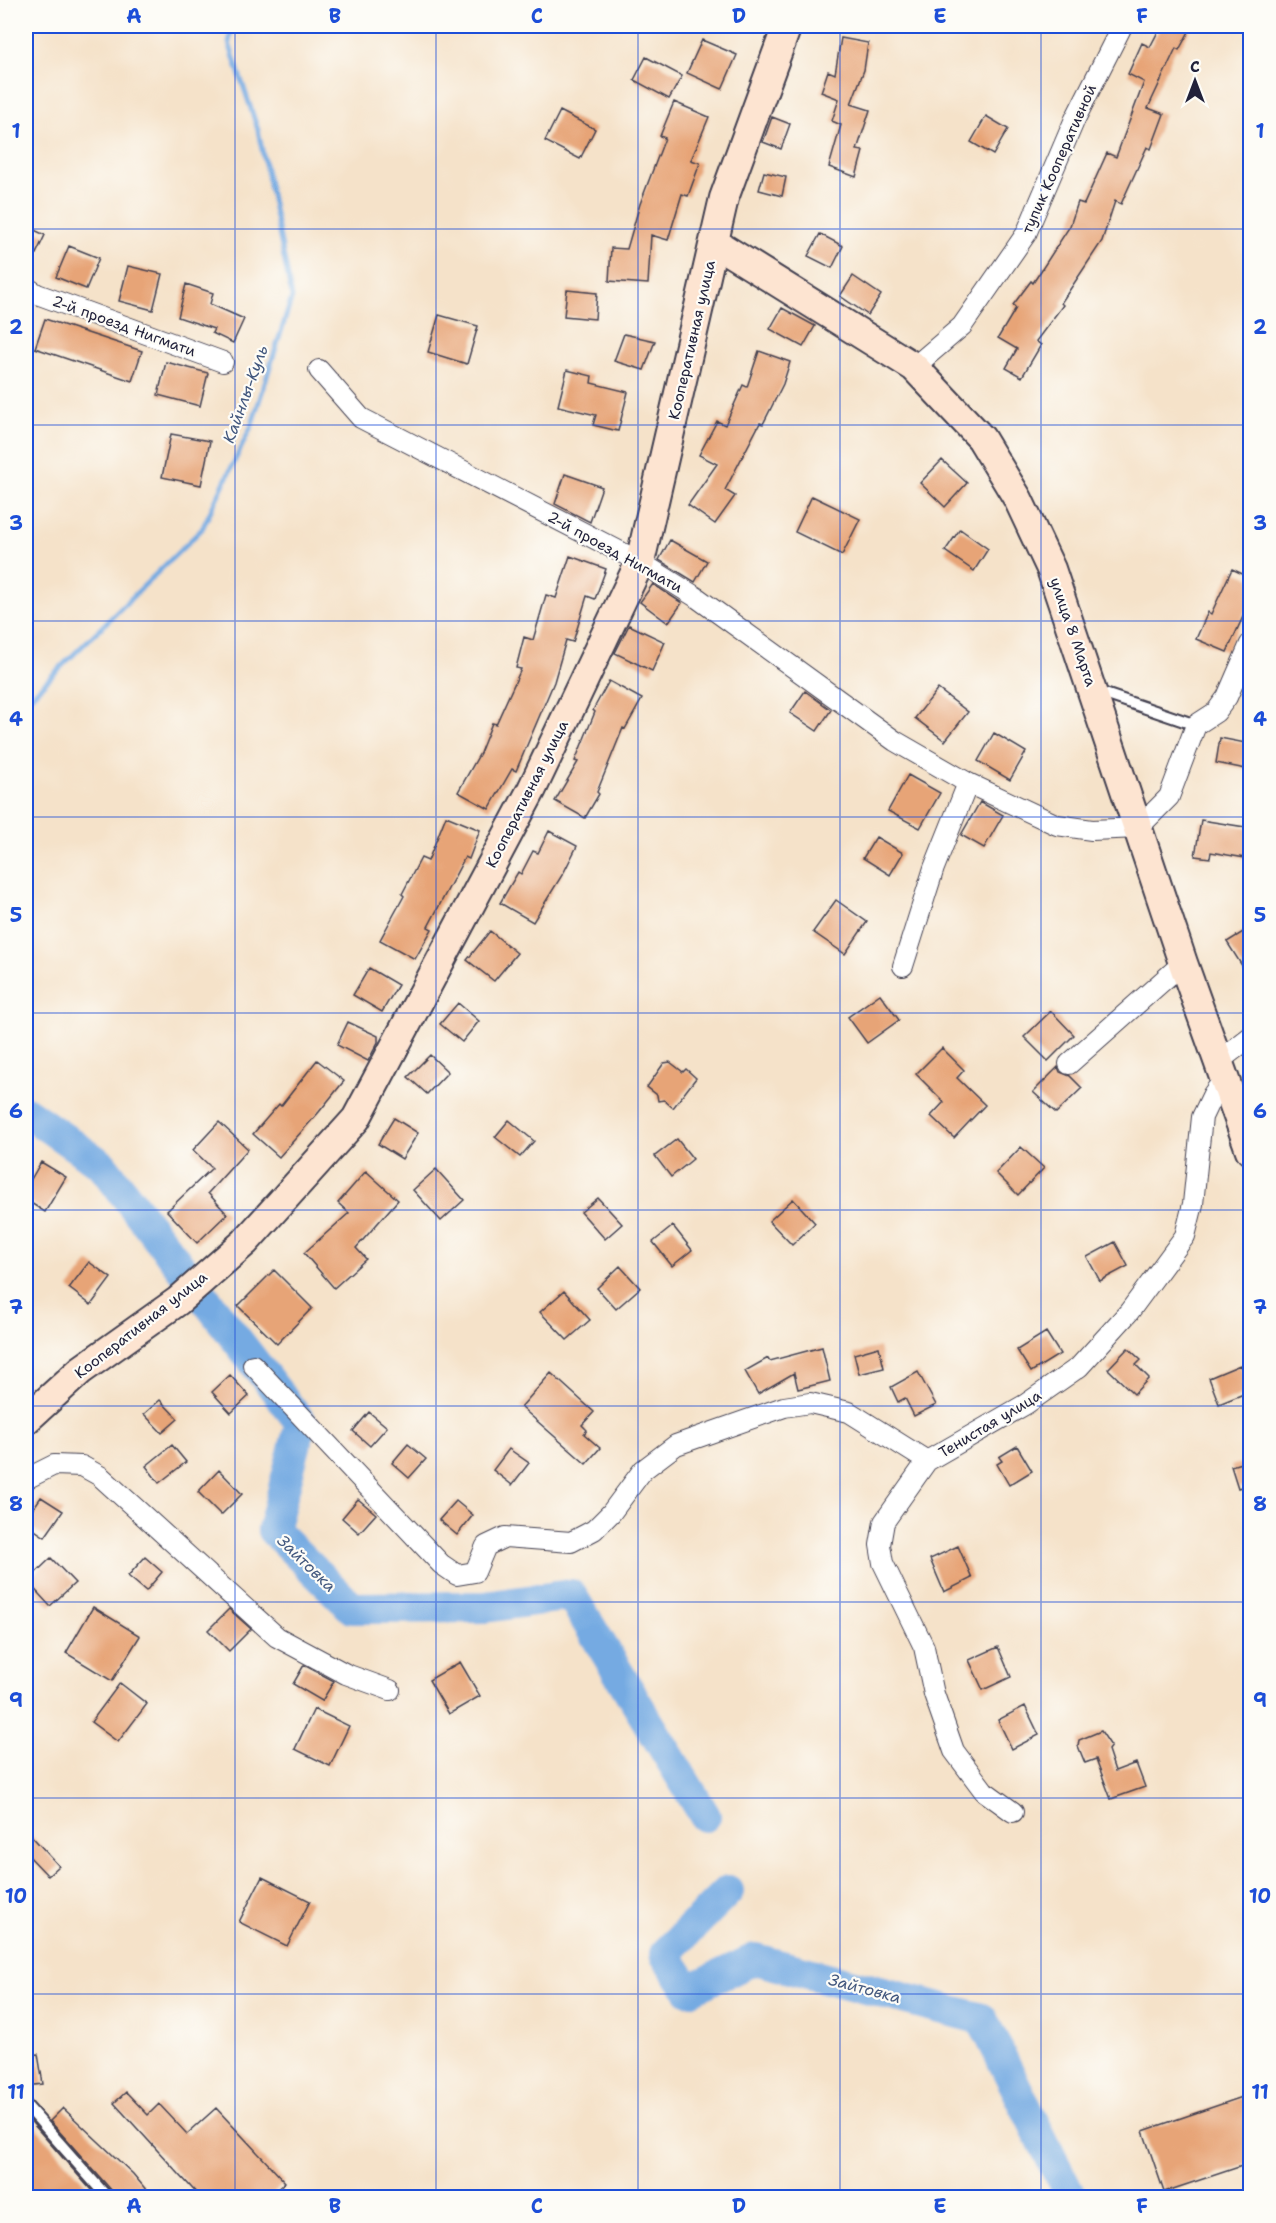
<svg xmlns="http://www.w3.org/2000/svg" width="1276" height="2223" font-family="'Shantell Sans',sans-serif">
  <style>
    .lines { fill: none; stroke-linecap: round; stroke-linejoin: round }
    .stream { stroke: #74aae2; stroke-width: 5 }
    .river { stroke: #74aae2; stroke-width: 32 }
    .building { fill: #e7a477 }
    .lane-casing { stroke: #423f50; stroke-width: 14 }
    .street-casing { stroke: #423f50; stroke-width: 22 }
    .secondary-casing { stroke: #423f50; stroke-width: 32 }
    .lane { stroke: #fff; stroke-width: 10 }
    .street { stroke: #fff; stroke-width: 20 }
    .secondary { stroke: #fde4d1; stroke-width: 28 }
    .grid { fill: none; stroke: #1d4ed8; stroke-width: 1.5; stroke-opacity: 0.55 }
    .labels { text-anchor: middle; stroke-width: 4.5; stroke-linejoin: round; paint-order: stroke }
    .street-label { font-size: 15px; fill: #22223b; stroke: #fdfcf7 }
    .water-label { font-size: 16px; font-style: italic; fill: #43587e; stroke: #fdfcf7 }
    .neatline { fill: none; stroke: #1d4ed8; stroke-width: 2 }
    .grid-label { font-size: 20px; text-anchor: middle; font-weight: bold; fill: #1d4ed8 }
  </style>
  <rect width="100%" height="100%" fill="#fdfcf7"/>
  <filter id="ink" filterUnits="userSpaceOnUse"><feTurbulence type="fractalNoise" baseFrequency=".0167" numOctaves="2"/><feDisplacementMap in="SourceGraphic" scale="12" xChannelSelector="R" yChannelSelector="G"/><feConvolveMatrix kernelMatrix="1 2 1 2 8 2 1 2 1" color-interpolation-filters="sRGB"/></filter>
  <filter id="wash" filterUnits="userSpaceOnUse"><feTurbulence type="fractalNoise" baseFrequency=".008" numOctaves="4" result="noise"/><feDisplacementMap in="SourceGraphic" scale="24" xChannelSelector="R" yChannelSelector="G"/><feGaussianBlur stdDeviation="1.35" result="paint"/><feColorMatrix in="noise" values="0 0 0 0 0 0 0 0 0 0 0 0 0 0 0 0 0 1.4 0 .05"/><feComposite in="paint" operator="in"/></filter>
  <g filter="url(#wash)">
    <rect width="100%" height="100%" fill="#f5e2c9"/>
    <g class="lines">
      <path class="stream" d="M 26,701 L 202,529 L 251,427 L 292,297 L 258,130 L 229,43 L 232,26"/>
      <path class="river" d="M 26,1112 L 102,1165 L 301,1423 L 273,1530 L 352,1608 L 485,1607 L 571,1595 L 705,1816
        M 728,1891 L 665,1954 L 689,1990 L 755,1959 L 982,2019 L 1071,2198"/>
    </g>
    <g id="blocks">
      <path class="building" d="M 1161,26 L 1192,26 L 1179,50 L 1176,48 L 1148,108 L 1164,114 L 1151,149 L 1147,147 L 1121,204 L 1115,201 L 1102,241 L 1061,303 L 1063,305 L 1036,341 L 1041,345 L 1022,377 L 1006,368 L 1017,349 L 998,338 L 1016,308 L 1013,305 L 1031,281 L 1033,283 L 1070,226 L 1078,202 L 1084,204 L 1107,153 L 1116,157 L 1144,82 L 1128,74 L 1142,43 L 1150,47 Z
        M 841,38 L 868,43 L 864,70 L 851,104 L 870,110 L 857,150 L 863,151 L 856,177 L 829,167 L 841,125 L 832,121 L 839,99 L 821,92 L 828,71 L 835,74 Z
        M 702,40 L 737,55 L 722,89 L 687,73 Z
        M 646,57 L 682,76 L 669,99 L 634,80 Z
        M 674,102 L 709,117 L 691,160 L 700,163 L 688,196 L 682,194 L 668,240 L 651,235 L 648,284 L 609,281 L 611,248 L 627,249 L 640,204 L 665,138 L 660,136 Z
        M 560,111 L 595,129 L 580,159 L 545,141 Z
        M 986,116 L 1008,129 L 993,155 L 971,142 Z
        M 772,117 L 790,124 L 781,149 L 763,142 Z
        M 764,172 L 786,177 L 782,196 L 759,190 Z
        M 26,226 L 45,235 L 26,275 Z
        M 820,234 L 843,246 L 832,268 L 808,256 Z
        M 69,246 L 99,258 L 86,289 L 56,277 Z
        M 128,266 L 162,274 L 153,310 L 119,301 Z
        M 853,276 L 881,295 L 868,315 L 840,296 Z
        M 186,284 L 213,293 L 210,304 L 244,319 L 233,343 L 212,333 L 214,329 L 178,317 Z
        M 567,290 L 597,293 L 595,319 L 564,316 Z
        M 782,308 L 815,326 L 803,347 L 770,329 Z
        M 439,315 L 478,326 L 467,364 L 428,352 Z
        M 45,319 L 142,351 L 132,381 L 35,348 Z
        M 624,334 L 655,341 L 644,370 L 614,361 Z
        M 759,351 L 790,362 L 783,384 L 763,424 L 760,423 L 725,490 L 735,496 L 715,524 L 688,505 L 717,464 L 699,455 L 717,421 L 725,425 L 743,385 L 747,387 Z
        M 166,362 L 208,373 L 200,406 L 158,395 Z
        M 567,370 L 592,376 L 591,383 L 628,392 L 618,431 L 593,425 L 596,415 L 558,406 Z
        M 171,434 L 210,441 L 201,485 L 162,477 Z
        M 942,460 L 967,483 L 945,507 L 920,483 Z
        M 565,474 L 602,487 L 590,522 L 555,504 Z
        M 812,496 L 860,519 L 842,555 L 795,532 Z
        M 960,529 L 988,549 L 974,571 L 945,551 Z
        M 670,540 L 707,561 L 695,582 L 659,560 Z
        M 570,556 L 606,569 L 595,599 L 587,596 L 573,642 L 566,640 L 554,682 L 516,771 L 512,769 L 489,809 L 458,792 L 480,753 L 492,723 L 496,724 L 521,669 L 516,668 L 524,637 L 533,640 L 546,595 L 556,598 Z
        M 1232,569 L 1251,578 L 1251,612 L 1246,610 L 1227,652 L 1196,639 L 1208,612 L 1211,614 Z
        M 653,584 L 682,603 L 668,623 L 640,602 Z
        M 629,625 L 665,642 L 652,671 L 615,653 Z
        M 609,681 L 642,699 L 625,729 L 623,728 L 597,792 L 599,794 L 585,818 L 555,801 L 578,762 L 575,761 L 595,712 L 593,710 Z
        M 938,689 L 968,712 L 945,741 L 915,718 Z
        M 805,691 L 831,710 L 817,731 L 790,713 Z
        M 994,733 L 1026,752 L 1010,780 L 978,761 Z
        M 1220,738 L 1251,744 L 1251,770 L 1216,763 Z
        M 908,775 L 940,793 L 920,828 L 888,811 Z
        M 980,802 L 1003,815 L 984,848 L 961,835 Z
        M 446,816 L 480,830 L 469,859 L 465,857 L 428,927 L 432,929 L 415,959 L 380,940 L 404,896 L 402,894 L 421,858 L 428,861 Z
        M 1201,820 L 1251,828 L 1251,859 L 1211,852 L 1210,858 L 1195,856 Z
        M 549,831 L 577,846 L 564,872 L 533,922 L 500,903 L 518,872 L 521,874 L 533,851 L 538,853 Z
        M 876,837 L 903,853 L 890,875 L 863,858 Z
        M 836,900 L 867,922 L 845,954 L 813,932 Z
        M 1251,927 L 1251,980 L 1227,942 Z
        M 490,931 L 517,953 L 494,981 L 467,960 Z
        M 369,968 L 398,985 L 382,1012 L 353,995 Z
        M 880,994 L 899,1020 L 867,1043 L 848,1017 Z
        M 458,1003 L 479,1021 L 462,1042 L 440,1024 Z
        M 1051,1011 L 1074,1035 L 1048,1061 L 1024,1037 Z
        M 348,1022 L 378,1036 L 378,1042 L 368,1061 L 337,1045 Z
        M 942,1048 L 964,1070 L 957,1078 L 985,1105 L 954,1138 L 931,1116 L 944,1102 L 916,1074 Z
        M 430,1055 L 448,1072 L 427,1094 L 408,1077 Z
        M 317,1060 L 344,1081 L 319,1112 L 279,1157 L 253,1134 L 279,1104 L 281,1106 Z
        M 670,1062 L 683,1072 L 686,1069 L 696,1078 L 673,1108 L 664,1100 L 658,1101 L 657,1095 L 647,1087 L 664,1063 Z
        M 1058,1067 L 1060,1072 L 1070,1076 L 1082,1088 L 1056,1113 L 1033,1092 Z
        M 394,1118 L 418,1133 L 402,1159 L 378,1144 Z
        M 509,1120 L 534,1141 L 520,1157 L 495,1137 Z
        M 219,1122 L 248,1149 L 208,1193 L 227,1214 L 197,1243 L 167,1211 L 212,1168 L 193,1150 Z
        M 677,1139 L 693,1159 L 671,1177 L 655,1156 Z
        M 1021,1147 L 1044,1168 L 1018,1195 L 996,1173 Z
        M 41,1162 L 66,1177 L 45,1212 L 26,1200 L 26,1188 Z
        M 436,1169 L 464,1200 L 441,1221 L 413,1190 Z
        M 366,1171 L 398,1200 L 356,1248 L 366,1259 L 334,1288 L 304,1253 L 349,1213 L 338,1203 Z
        M 598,1198 L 622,1224 L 605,1239 L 581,1212 Z
        M 793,1199 L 815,1223 L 792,1245 L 769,1221 Z
        M 673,1226 L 692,1250 L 672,1266 L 653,1242 Z
        M 1115,1242 L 1128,1266 L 1100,1281 L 1087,1257 Z
        M 89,1262 L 111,1278 L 91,1305 L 69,1288 Z
        M 620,1266 L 640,1288 L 616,1309 L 597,1288 Z
        M 274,1270 L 312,1308 L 277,1344 L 238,1306 Z
        M 564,1291 L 590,1320 L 567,1340 L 540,1312 Z
        M 1046,1332 L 1060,1354 L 1031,1372 L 1017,1350 Z
        M 822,1347 L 830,1381 L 798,1389 L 794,1373 L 758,1394 L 745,1371 L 768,1358 L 770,1361 Z
        M 879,1347 L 884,1368 L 859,1374 L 854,1354 Z
        M 1128,1348 L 1141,1360 L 1136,1365 L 1149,1378 L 1134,1394 L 1108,1369 Z
        M 1240,1365 L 1251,1391 L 1219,1404 L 1209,1378 Z
        M 918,1372 L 936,1405 L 914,1416 L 905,1398 L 898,1402 L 891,1387 Z
        M 551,1373 L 594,1412 L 582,1425 L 587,1430 L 584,1434 L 600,1448 L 586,1464 L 521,1407 Z
        M 230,1375 L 249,1396 L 231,1413 L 212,1392 Z
        M 160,1400 L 178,1419 L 162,1433 L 144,1414 Z
        M 369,1412 L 387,1427 L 370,1446 L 353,1431 Z
        M 408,1444 L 426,1459 L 409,1478 L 392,1463 Z
        M 172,1445 L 186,1462 L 159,1483 L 146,1466 Z
        M 1017,1446 L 1032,1471 L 1009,1485 L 997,1464 L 1002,1461 L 999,1457 Z
        M 509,1449 L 529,1463 L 512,1485 L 493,1470 Z
        M 1251,1460 L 1251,1484 L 1238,1488 L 1231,1466 Z
        M 219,1470 L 242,1494 L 221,1515 L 198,1492 Z
        M 41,1497 L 63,1511 L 45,1537 L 26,1524 L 26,1519 Z
        M 358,1499 L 376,1514 L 359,1533 L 342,1518 Z
        M 456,1501 L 473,1515 L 457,1535 L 439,1520 Z
        M 958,1546 L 972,1578 L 944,1592 L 930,1559 Z
        M 145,1557 L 162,1572 L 146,1591 L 128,1576 Z
        M 51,1558 L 75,1583 L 50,1606 L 27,1581 Z
        M 93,1607 L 140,1636 L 112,1681 L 66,1653 Z
        M 229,1609 L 251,1629 L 229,1651 L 208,1630 Z
        M 998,1647 L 1011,1677 L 983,1690 L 969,1660 Z
        M 460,1662 L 480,1696 L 449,1714 L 429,1680 Z
        M 304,1665 L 334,1681 L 322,1701 L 293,1684 Z
        M 120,1683 L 147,1704 L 118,1742 L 91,1722 Z
        M 1025,1706 L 1039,1735 L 1012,1749 L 998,1720 Z
        M 314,1709 L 349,1726 L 330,1766 L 295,1749 Z
        M 1101,1731 L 1111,1746 L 1108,1750 L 1115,1771 L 1136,1763 L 1145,1787 L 1111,1799 L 1096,1759 L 1085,1763 L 1078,1746 L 1079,1740 Z
        M 26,1830 L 59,1866 L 48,1876 L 26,1853 Z
        M 262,1877 L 310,1901 L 287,1946 L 239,1922 Z
        M 38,2054 L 43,2084 L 26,2086 L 26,2055 Z
        M 126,2092 L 148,2115 L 159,2104 L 187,2134 L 216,2108 L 285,2182 L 268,2198 L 201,2198 L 114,2103 Z
        M 1251,2094 L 1251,2163 L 1164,2192 L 1143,2131 Z
        M 63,2108 L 133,2174 L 153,2198 L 115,2198 L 114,2193 L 50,2121 Z
        M 26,2116 L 98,2198 L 26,2198 Z"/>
    </g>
  </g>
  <g filter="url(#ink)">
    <use href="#blocks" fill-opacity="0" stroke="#423f50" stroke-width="1.5"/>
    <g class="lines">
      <defs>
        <path id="lane" d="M 1096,691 L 1196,725
          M 26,2105 L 108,2198"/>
        <path id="street" d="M 26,287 L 37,294 L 223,362
          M 914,367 L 962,326 L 1026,234 L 1075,119 L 1122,26
          M 319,370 L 361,418 L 640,562 L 696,597 L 895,741 L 968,783 L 1057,825 L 1092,830 L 1138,828 L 1169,797 L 1196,725 L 1216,712 L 1227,697 L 1250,644
          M 903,966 L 934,868 L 968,783
          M 1219,1061 L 1250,1037
          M 1069,1064 L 1183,963
          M 253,1365 L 441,1564 L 457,1575 L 475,1572 L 486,1546 L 505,1537 L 571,1542 L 594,1530 L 611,1513 L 643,1470 L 676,1445 L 784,1407 L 810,1403 L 849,1412 L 927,1461
          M 26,1479 L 54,1465 L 82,1466 L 100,1476 L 277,1637 L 346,1674 L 390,1690
          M 1013,1812 L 984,1791 L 954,1751 L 934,1694 L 924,1647 L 883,1563 L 880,1545 L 884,1522 L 927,1461 L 1026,1404 L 1079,1367 L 1129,1312 L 1185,1236 L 1193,1204 L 1202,1117 L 1213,1094 L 1225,1078"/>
        <path id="secondary" d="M 715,243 L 914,367 L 981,438 L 1018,499 L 1051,569 L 1183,963 L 1250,1150
          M 26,1420 L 81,1370 L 178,1301 L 245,1242 L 356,1119 L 532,789 L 640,562 L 724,198 L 787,26"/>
      </defs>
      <use href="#lane" class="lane-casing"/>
      <use href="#street" class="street-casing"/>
      <use href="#secondary" class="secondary-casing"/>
      <use href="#lane" class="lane"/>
      <use href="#street" class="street"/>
      <use href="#secondary" class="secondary"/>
    </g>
  </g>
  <path class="grid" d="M 235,26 L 235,2198M 436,26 L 436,2198M 638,26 L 638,2198M 840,26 L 840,2198M 1041,26 L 1041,2198M 26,229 L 1250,229M 26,425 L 1250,425M 26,621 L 1250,621M 26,817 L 1250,817M 26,1013 L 1250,1013M 26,1210 L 1250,1210M 26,1406 L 1250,1406M 26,1602 L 1250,1602M 26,1798 L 1250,1798M 26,1994 L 1250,1994"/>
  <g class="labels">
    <g class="street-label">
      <text transform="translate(1059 159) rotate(-66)" y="5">тупик Кооперативной</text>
      <text transform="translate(124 326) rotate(20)" y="5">2-й проезд Нигмати</text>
      <text transform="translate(692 340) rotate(-77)" y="5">Кооперативная улица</text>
      <text transform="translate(615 552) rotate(29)" y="5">2-й проезд Нигмати</text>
      <text transform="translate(1073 632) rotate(71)" y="5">улица 8 Марта</text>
      <text transform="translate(527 794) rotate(-63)" y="5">Кооперативная улица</text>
      <text transform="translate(141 1325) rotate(-38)" y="5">Кооперативная улица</text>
      <text transform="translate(990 1424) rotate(-31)" y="5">Тенистая улица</text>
    </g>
    <g class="water-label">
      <text transform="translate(245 394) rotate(-70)" y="6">Кайнлы-Куль</text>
      <text transform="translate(307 1563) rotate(44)" y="6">Зайтовка</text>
      <text transform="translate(865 1988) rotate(15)" y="6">Зайтовка</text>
    </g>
  </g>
  <rect width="1276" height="2223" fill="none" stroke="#fdfcf7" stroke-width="66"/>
  <g transform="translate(1195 81)" stroke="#fdfcf7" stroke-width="4.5" paint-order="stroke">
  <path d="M0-4.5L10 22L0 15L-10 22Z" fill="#22223b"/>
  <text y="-9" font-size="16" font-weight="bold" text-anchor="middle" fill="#22223b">С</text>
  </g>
  <rect x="33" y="33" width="1210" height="2157" class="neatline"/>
  <g class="grid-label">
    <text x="134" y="23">A</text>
    <text x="335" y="23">B</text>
    <text x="537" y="23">C</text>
    <text x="739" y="23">D</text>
    <text x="940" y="23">E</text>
    <text x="1142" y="23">F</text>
    <text x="16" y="138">1</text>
    <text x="1260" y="138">1</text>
    <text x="16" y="334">2</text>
    <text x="1260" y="334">2</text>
    <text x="16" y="530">3</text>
    <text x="1260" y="530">3</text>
    <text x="16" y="726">4</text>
    <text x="1260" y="726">4</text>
    <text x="16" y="922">5</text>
    <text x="1260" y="922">5</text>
    <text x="16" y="1118">6</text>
    <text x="1260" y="1118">6</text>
    <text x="16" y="1314">7</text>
    <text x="1260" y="1314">7</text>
    <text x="16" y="1511">8</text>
    <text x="1260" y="1511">8</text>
    <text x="16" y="1707">9</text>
    <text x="1260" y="1707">9</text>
    <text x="16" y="1903">10</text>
    <text x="1260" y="1903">10</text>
    <text x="16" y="2099">11</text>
    <text x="1260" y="2099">11</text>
    <text x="134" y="2213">A</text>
    <text x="335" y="2213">B</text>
    <text x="537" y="2213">C</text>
    <text x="739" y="2213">D</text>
    <text x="940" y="2213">E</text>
    <text x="1142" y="2213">F</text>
  </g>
</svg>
